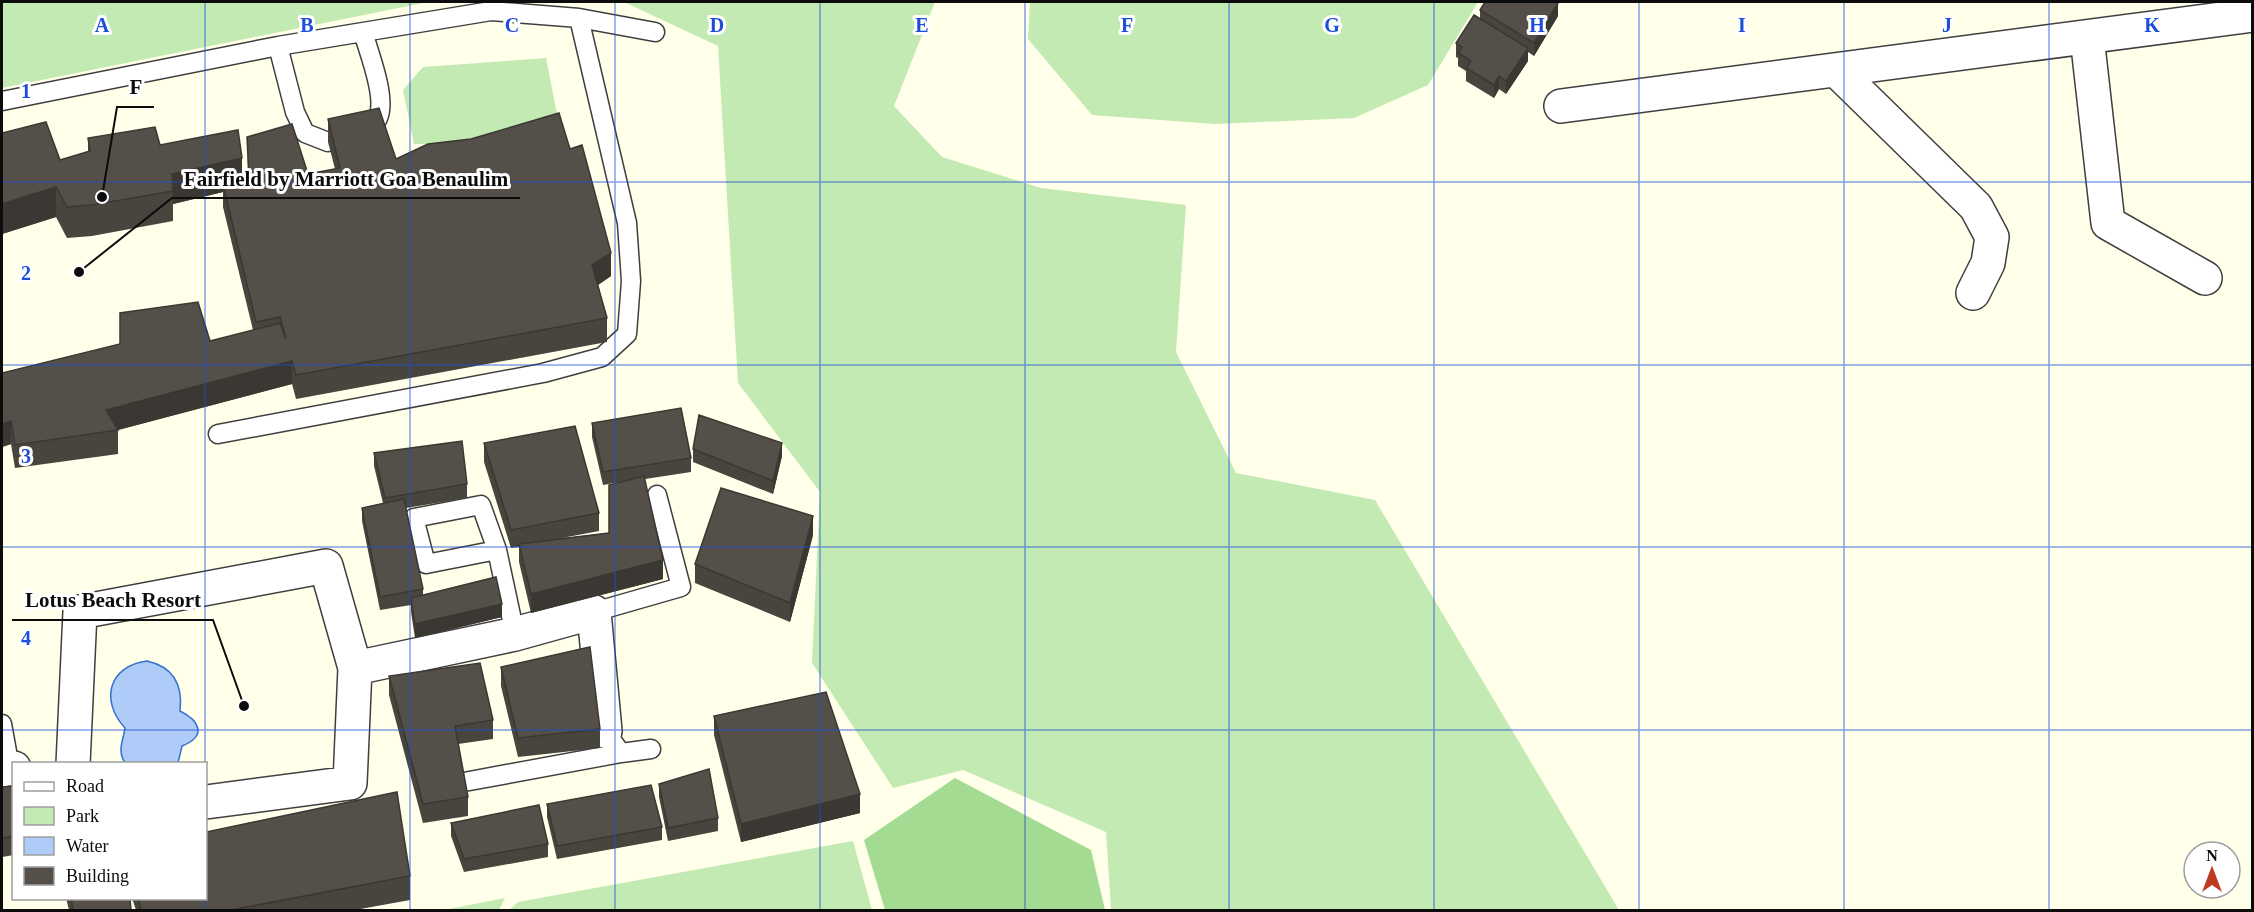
<svg xmlns="http://www.w3.org/2000/svg" width="2254" height="912" font-family="Georgia,serif">
  <style>
    .green { fill: #c4eab4 }
    .forest { fill: #a4db92 }
    .water { fill: #aeccf7; stroke: #3370d0; stroke-width: 1.5 }
    .lines { fill: none; stroke-linecap: round; stroke-linejoin: round }
    .service-casing { stroke: #3f3f3f; stroke-width: 21 }
    .minor-casing { stroke: #3f3f3f; stroke-width: 36 }
    .service { stroke: #fff; stroke-width: 18 }
    .minor { stroke: #fff; stroke-width: 33 }
    .wall { fill: #48443e }
    .shaded-wall { fill: #3b3732 }
    .building { fill: #544f48; stroke: #3b3732; stroke-width: 1.5 }
    .grid { fill: none; stroke: #1d4ed8; stroke-width: 1.5; stroke-opacity: 0.55 }
    .grid-label { font-size: 20px; text-anchor: middle; font-weight: bold; fill: #1d4ed8; stroke: #fff; stroke-width: 6; stroke-linejoin: round; paint-order: stroke }
    .leader { fill: none; stroke: #0c0c0c; stroke-width: 2 }
    .callout-dot { fill: #0c0c0c; stroke: #fff; stroke-width: 2 }
    .callout-label { font-size: 21px; text-anchor: middle; font-weight: bold; fill: #0c0c0c; stroke: #fff; stroke-width: 6; stroke-linejoin: round; paint-order: stroke }
  </style>
  <rect width="100%" height="100%" fill="#ffffea"/>
  <path class="green" d="M 2,2 L 428,2 L 2,88 Z
    M 624,2 L 935,2 L 894,106 L 942,157 L 1041,188 L 1186,205 L 1176,352 L 1236,473 L 1375,500 L 1619,910 L 1111,910 L 1106,832 L 963,770 L 893,788 L 812,663 L 820,492 L 738,383 L 718,46 Z
    M 1030,2 L 1478,2 L 1428,85 L 1354,118 L 1215,124 L 1092,115 L 1028,39 Z
    M 546,58 L 559,124 L 449,144 L 414,144 L 403,90 L 423,67 Z
    M 853,841 L 872,910 L 509,910 L 518,902 Z
    M 505,898 L 499,910 L 444,910 Z"/>
  <path class="forest" d="M 955,778 L 1091,850 L 1105,910 L 885,910 L 864,840 Z"/>
  <path class="water" d="M 147,661 C 174,667 183,685 180,711 C 200,721 207,736 182,746 L 178,763 L 125,763 C 117,750 123,742 125,728 C 100,701 108,666 147,661 Z"/>
  <g class="lines">
    <defs>
      <path id="service" d="M 363,32 C 369,53 387,98 378,118 C 377,122 372,127 370,130
        M 278,46 L 295,112 L 305,133 L 328,142
        M 2,101 L 278,46 L 491,11 L 579,18 L 655,32
        M 218,434 L 543,373 L 602,357 L 627,334 L 631,281 L 627,223 L 579,18
        M 497,550 L 426,564 L 414,518 L 481,505 L 497,550 L 515,634
        M 594,612 L 681,587 L 657,495
        M 2,724 L 10,768
        M 621,753 L 651,749
        M 464,782 L 621,753 L 605,731"/>
      <path id="minor" d="M 2087,37 L 2108,223 L 2205,278
        M 1836,70 L 1976,207 L 1992,237 L 1988,263 L 1973,293
        M 1561,106 L 2252,15
        M 355,668 L 515,634 L 594,612 L 605,731
        M 73,764 L 80,612 L 326,566 L 355,668 L 350,783 L 206,802
        M 2,770 L 14,768"/>
    </defs>
    <use href="#service" class="service-casing"/>
    <use href="#minor" class="minor-casing"/>
    <use href="#service" class="service"/>
    <use href="#minor" class="minor"/>
  </g>
  <path class="wall" d="M 1480,10 L 1558,16 L 1534,56 L 1528,52 L 1528,61 L 1506,94 L 1499,89 L 1494,98 L 1466,81 L 1466,71 L 1458,66 L 1458,58 L 1456,57 L 1456,43 L 1480,18 Z
    M 328,119 L 396,159 L 611,276 L 598,285 L 607,318 L 607,342 L 296,399 L 292,384 L 118,430 L 118,454 L 15,468 L 11,444 L 2,447 L 2,373 L 210,341 L 253,330 L 223,207 L 223,192 L 173,204 L 173,221 L 92,236 L 67,238 L 56,217 L 2,234 L 60,160 L 88,152 L 88,138 L 160,145 L 242,178 L 248,176 L 247,137 L 308,174 L 335,169 L 328,142 Z
    M 592,423 L 691,458 L 691,472 L 645,479 L 663,579 L 531,613 L 519,562 L 519,547 L 511,548 L 484,462 L 484,443 L 599,513 L 599,531 L 562,538 L 609,533 L 620,482 L 603,485 L 592,437 Z
    M 693,449 L 782,456 L 773,494 L 693,462 Z
    M 374,453 L 467,484 L 467,498 L 406,508 L 423,589 L 423,595 L 502,617 L 415,638 L 411,612 L 411,605 L 380,610 L 362,521 L 362,508 L 383,503 L 374,466 Z
    M 813,535 L 790,622 L 695,583 L 695,564 Z
    M 501,667 L 600,729 L 600,748 L 518,757 L 501,686 Z
    M 389,676 L 493,720 L 493,739 L 458,744 L 468,797 L 468,816 L 423,823 L 389,695 Z
    M 714,716 L 860,813 L 741,842 L 714,735 Z
    M 659,784 L 718,818 L 718,831 L 668,841 L 659,797 Z
    M 14,786 L 14,855 L 2,857 L 2,787 Z
    M 547,804 L 662,827 L 662,840 L 557,859 L 547,817 Z
    M 451,823 L 548,844 L 548,857 L 464,872 L 451,836 Z
    M 410,876 L 410,900 L 355,910 L 136,910 L 132,898 L 206,898 Z
    M 66,898 L 130,898 L 131,910 L 69,910 Z"/>
  <path class="shaded-wall" d="M 1558,3 L 1558,16 L 1534,56 L 1534,43 Z
    M 1528,48 L 1528,61 L 1506,94 L 1506,81 Z
    M 1499,76 L 1499,89 L 1494,98 L 1494,85 Z
    M 242,158 L 242,188 L 223,184 L 223,192 L 173,204 L 172,174 Z
    M 56,187 L 56,217 L 2,234 L 2,204 Z
    M 611,253 L 611,276 L 592,289 L 592,265 Z
    M 292,361 L 292,384 L 114,431 L 106,410 Z
    M 11,421 L 11,444 L 2,447 L 2,424 Z
    M 782,443 L 782,456 L 773,494 L 773,481 Z
    M 813,516 L 813,535 L 790,622 L 790,603 Z
    M 663,560 L 663,579 L 531,613 L 531,594 Z
    M 502,604 L 502,617 L 415,638 L 415,624 Z
    M 860,794 L 860,813 L 741,842 L 741,824 Z"/>
  <path class="building" d="M 1485,2 L 1556,2 L 1558,3 L 1534,43 L 1480,10 Z
    M 1474,15 L 1528,48 L 1506,81 L 1499,76 L 1494,85 L 1466,68 L 1471,61 L 1458,53 L 1462,47 L 1456,43 Z
    M 379,108 L 396,159 L 428,144 L 471,139 L 559,113 L 570,149 L 582,145 L 611,253 L 592,265 L 607,318 L 296,375 L 292,361 L 106,410 L 118,430 L 15,445 L 11,421 L 2,424 L 2,373 L 120,344 L 120,313 L 198,302 L 210,341 L 280,323 L 286,339 L 280,317 L 256,322 L 223,184 L 249,176 L 247,137 L 292,124 L 308,174 L 340,168 L 328,119 Z
    M 46,122 L 60,160 L 90,151 L 88,138 L 155,127 L 160,145 L 238,130 L 242,158 L 172,174 L 173,191 L 92,205 L 67,207 L 56,187 L 2,204 L 2,133 Z
    M 681,408 L 691,458 L 603,472 L 592,423 Z
    M 699,415 L 782,443 L 773,481 L 693,449 Z
    M 575,426 L 599,513 L 511,530 L 484,443 Z
    M 462,441 L 467,484 L 385,498 L 374,453 Z
    M 644,476 L 663,560 L 531,594 L 519,544 L 609,533 L 609,485 Z
    M 721,488 L 813,516 L 790,603 L 695,564 Z
    M 404,499 L 423,589 L 380,597 L 362,508 Z
    M 496,577 L 502,604 L 415,624 L 411,598 Z
    M 590,647 L 600,729 L 518,738 L 501,667 Z
    M 480,663 L 493,720 L 455,726 L 468,797 L 423,804 L 389,676 Z
    M 826,692 L 860,794 L 741,824 L 714,716 Z
    M 709,769 L 718,818 L 668,828 L 659,784 Z
    M 651,785 L 662,827 L 557,846 L 547,804 Z
    M 14,786 L 14,836 L 2,838 L 2,787 Z
    M 397,792 L 410,876 L 231,910 L 141,910 L 138,898 L 206,898 L 206,832 Z
    M 539,805 L 548,844 L 464,859 L 451,823 Z
    M 71,898 L 130,898 L 131,910 L 73,910 Z"/>
  <path class="grid" d="M 205,2 L 205,764M 410,2 L 410,910M 615,2 L 615,910M 820,2 L 820,910M 1025,2 L 1025,910M 1229,2 L 1229,910M 1434,2 L 1434,910M 1639,2 L 1639,910M 1844,2 L 1844,910M 2049,2 L 2049,910M 2,182 L 2252,182M 2,365 L 2252,365M 2,547 L 2252,547M 2,730 L 2252,730M 205,898 L 205,910"/>
  <g class="grid-label">
    <text x="102" y="32">A</text>
    <text x="307" y="32">B</text>
    <text x="512" y="32">C</text>
    <text x="717" y="32">D</text>
    <text x="922" y="32">E</text>
    <text x="1127" y="32">F</text>
    <text x="1332" y="32">G</text>
    <text x="1537" y="32">H</text>
    <text x="1742" y="32">I</text>
    <text x="1947" y="32">J</text>
    <text x="2152" y="32">K</text>
    <text x="26" y="98">1</text>
    <text x="26" y="280">2</text>
    <text x="26" y="463">3</text>
    <text x="26" y="645">4</text>
  </g>
  <path class="leader" d="M102 197L117 107H154M79 272L172 198H520M244 706L213 620H12"/>
  <g class="callout-dot">
    <circle cx="102" cy="197" r="6"/>
    <circle cx="79" cy="272" r="6"/>
    <circle cx="244" cy="706" r="6"/>
  </g>
  <g class="callout-label">
    <text x="136" y="94">F</text>
    <text x="346" y="186">Fairfield by Marriott Goa Benaulim</text>
    <text x="113" y="607">Lotus Beach Resort</text>
  </g>
  <rect width="2254" height="912" fill="none" stroke="#0c0c0c" stroke-width="6"/>
  <rect x="12" y="762" width="195" height="138" fill="#ffffff" stroke="#9e9e9e" stroke-width="1.5"/>
  <rect x="24" y="782" width="30" height="9" fill="#ffffff" stroke="#9e9e9e" stroke-width="1.5"/>
  <text x="66" y="792" font-size="18" fill="#0c0c0c">Road</text>
  <rect x="24" y="807" width="30" height="18" fill="#c4eab4" stroke="#9e9e9e" stroke-width="1.5"/>
  <text x="66" y="822" font-size="18" fill="#0c0c0c">Park</text>
  <rect x="24" y="837" width="30" height="18" fill="#aeccf7" stroke="#9e9e9e" stroke-width="1.5"/>
  <text x="66" y="852" font-size="18" fill="#0c0c0c">Water</text>
  <rect x="24" y="867" width="30" height="18" fill="#544f48" stroke="#9e9e9e" stroke-width="1.5"/>
  <text x="66" y="882" font-size="18" fill="#0c0c0c">Building</text>
  <g transform="translate(2212 870)"><circle r="28" fill="#ffffff" stroke="#9e9e9e" stroke-width="1.5"/>
  <path d="M0-4.5L10 22L0 15L-10 22Z" fill="#be3b21"/>
  <text y="-9" font-size="16" font-weight="bold" text-anchor="middle" fill="#0c0c0c">N</text>
  </g>
</svg>
